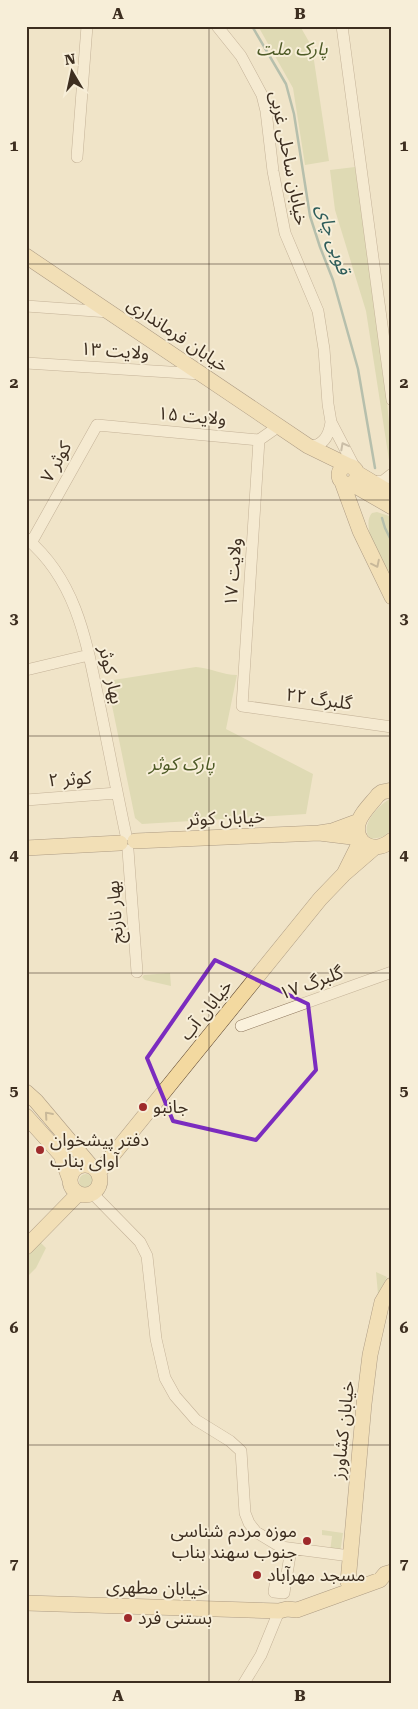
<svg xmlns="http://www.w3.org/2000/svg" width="418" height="1709" font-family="'Roboto Serif','Noto Sans Arabic',serif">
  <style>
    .green { fill: #c9cf9b }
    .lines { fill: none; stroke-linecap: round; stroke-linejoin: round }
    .stream { stroke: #6f938a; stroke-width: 2.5 }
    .minor-casing { stroke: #8d765c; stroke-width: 12 }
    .major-casing { stroke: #5b4430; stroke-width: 16 }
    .minor { stroke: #faf1dc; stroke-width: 11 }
    .major { stroke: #f3d9a0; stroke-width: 15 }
    .oneway { stroke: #9c907e }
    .oneway2 { stroke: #988460 }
    .marked { fill: none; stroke: #7b2cbf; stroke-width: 4; stroke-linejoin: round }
    .grid { fill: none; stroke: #3d2e20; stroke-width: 1; stroke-opacity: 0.55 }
    .poi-dot { fill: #9e2a2b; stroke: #f7eed8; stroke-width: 2 }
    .labels { text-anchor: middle; stroke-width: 4; stroke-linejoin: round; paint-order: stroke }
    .park-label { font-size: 18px; font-style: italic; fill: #4d5a26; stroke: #f7eed8 }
    .street-label { font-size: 18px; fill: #3d2e20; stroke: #f7eed8 }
    .poi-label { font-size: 18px; fill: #3d2e20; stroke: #f7eed8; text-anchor: start }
    .water-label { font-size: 19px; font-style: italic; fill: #2f5d5a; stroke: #f7eed8 }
    .neatline { fill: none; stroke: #3d2e20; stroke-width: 2 }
    .grid-label { font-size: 16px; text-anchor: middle; font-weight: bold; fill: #3d2e20 }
  </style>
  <rect width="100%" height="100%" fill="#f0e4c8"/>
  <path class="green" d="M 258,26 L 300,26 L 312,47 L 329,161 L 305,165 L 293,88 Z
    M 355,167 L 384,370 L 391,444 L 389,460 L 366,311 L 335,210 L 330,170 Z
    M 377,512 L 392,517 L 392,581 C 385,566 359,527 372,513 Z
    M 196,667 C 211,668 223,675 237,675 L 226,729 L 313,774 L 306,814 L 142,824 L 135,818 L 107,681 Z
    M 392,798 L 392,829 L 383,837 L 371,839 C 357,827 380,803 392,798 Z
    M 170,973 L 171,986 L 145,980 L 142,977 L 144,975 Z
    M79 1181a7 7 0 1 1 14 0a7 7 0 1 1-14 0Z
    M 40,1242 L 46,1248 L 36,1268 L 26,1278 L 26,1255 Z
    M 376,1272 L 387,1277 L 378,1294 Z
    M 322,1530 L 343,1533 L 340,1553 L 330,1552 L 332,1536 L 322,1535 Z"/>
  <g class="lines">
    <path class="stream" d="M 252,26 L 286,84 L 294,114 L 310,216 L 320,247 L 333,280 L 358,369 L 375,468
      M 382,518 L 385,528 L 392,542"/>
    <defs>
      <path id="minor" d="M 217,26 L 241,56 L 262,95 L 266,111 L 273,171 L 285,233 L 318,311 L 324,349 L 328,404 L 331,422 L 356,470
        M 342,26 L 392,400
        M 77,157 L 87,26
        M 26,306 L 109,312
        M 26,363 L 201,374
        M 259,440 L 242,706 L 392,727
        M 308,446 C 323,447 329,436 331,422
        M 372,482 L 383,481 L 392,474
        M 27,539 C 78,582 87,645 100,707 C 109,750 117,793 126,835
        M 31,543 L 97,425 L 259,440 L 279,426
        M 26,670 L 89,655
        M 26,800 L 117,793
        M 128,850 L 137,972
        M 241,1026 L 392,972
        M 93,1194 L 140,1242 L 147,1256 L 156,1339 L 165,1378 L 175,1396 L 196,1420 L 230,1441 L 241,1451 L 245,1513 L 249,1523 L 256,1532 L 281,1547 L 350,1556
        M 276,1579 L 286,1580 L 284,1593 L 274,1592 Z
        M 286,1580 L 291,1549
        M 244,1683 L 261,1655 L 279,1611"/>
      <path id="major" d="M 26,256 L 308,446 L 349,466
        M339 475a9 9 0 1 1 18 0a9 9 0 1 1-18 0Z
        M 357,473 L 392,494
        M 342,482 L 360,531 L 392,597
        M 352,484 L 392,507
        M 392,790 L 382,792 L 378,795 C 372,803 360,814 358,824 C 354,846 377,854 392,840
        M 359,821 L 332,831 L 319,833 L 360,838
        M 361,840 L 344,874 L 374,848
        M 135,841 L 319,833
        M 26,848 L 120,843
        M 26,1092 L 36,1101 L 90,1165
        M 26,1116 L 61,1155 L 70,1180
        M70 1180a15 15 0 1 1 30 0a15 15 0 1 1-30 0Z
        M 99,1172 L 320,899 L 344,874
        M 26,1247 L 78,1194
        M 348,1582 L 364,1404 L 370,1355 L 382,1302 L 392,1285
        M 26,1603 L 279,1611 L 287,1609 L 297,1610 L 380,1580 L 385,1574 L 392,1572"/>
    </defs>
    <use href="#minor" class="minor-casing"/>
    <use href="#major" class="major-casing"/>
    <use href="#minor" class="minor"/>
    <use href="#major" class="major"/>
  </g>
  <defs><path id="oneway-chevron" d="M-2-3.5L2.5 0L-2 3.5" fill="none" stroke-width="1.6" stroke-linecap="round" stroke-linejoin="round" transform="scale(1.25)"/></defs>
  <use class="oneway" href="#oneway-chevron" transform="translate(344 446) rotate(-118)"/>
  <g class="oneway2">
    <use href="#oneway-chevron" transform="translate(376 564) rotate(64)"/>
    <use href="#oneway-chevron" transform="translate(48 1115) rotate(-131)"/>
  </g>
  <path d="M0 0H418V1709H0ZM 215,960 L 308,1004 L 316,1070 L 256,1140 L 173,1121 L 147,1058 Z" fill="#f0e4c8" fill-opacity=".55" fill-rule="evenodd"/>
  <path class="marked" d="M 215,960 L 308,1004 L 316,1070 L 256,1140 L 173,1121 L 147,1058 Z"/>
  <path class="grid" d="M 209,26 L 209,1683M 26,264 L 392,264M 26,500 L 392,500M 26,736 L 392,736M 26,973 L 392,973M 26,1209 L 392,1209M 26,1445 L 392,1445"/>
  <g class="poi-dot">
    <circle cx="143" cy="1107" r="5"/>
    <circle cx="40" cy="1150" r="5"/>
    <circle cx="307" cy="1541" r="5"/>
    <circle cx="257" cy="1575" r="5"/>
    <circle cx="128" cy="1618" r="5"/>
  </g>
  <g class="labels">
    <g class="park-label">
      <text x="292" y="55">پارک ملت</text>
      <text x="182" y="770">پارک کوثر</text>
    </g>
    <g class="street-label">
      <text transform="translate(289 158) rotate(79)" y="6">خیابان ساحلی غربی</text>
      <text transform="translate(178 335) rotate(34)" y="6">خیابان فرمانداری</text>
      <text transform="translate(115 351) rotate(4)" y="6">ولایت ۱۳</text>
      <text transform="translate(192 416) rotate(5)" y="6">ولایت ۱۵</text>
      <text transform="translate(56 462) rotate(-61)" y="6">کوثر ۷</text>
      <text transform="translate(233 572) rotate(-86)" y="6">ولایت ۱۷</text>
      <text transform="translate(111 675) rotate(78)" y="6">بهار کوثر</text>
      <text transform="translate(319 699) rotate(8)" y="6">گلبرگ ۲۲</text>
      <text transform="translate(70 779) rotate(-4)" y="6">کوثر ۲</text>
      <text transform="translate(226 818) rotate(-2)" y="6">خیابان کوثر</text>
      <text transform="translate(115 912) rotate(-94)" y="6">بهار نارنج</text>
      <text transform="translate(311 983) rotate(-20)" y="6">گلبرگ ۱۷</text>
      <text transform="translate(206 1010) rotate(-51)" y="6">خیابان آب</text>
      <text transform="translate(343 1430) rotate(-84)" y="6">خیابان کشاورز</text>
      <text transform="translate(157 1588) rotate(2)" y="6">خیابان مطهری</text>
    </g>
    <g class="poi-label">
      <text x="153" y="1113">جانبو</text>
      <text x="50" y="1146">دفتر پیشخوان<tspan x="50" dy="21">آوای بناب</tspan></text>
      <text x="297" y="1537" text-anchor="end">موزه مردم شناسی<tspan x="297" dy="21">جنوب سهند بناب</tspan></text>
      <text x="267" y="1581">مسجد مهرآباد</text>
      <text x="138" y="1624">بستنی فرد</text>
    </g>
    <g class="water-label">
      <text transform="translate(334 239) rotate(72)" y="7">قوبی چای</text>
    </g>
  </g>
  <rect width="418" height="1709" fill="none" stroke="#f7eed8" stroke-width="55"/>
  <g transform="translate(72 72) rotate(351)" stroke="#f7eed8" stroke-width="4" paint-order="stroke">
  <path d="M0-4L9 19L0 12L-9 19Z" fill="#3d2e20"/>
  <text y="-8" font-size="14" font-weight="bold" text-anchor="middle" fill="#3d2e20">N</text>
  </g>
  <rect x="28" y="28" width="362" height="1654" class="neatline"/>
  <g class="grid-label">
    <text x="118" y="19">A</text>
    <text x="300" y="19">B</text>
    <text x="14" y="151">1</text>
    <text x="404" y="151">1</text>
    <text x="14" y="388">2</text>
    <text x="404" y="388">2</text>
    <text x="14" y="624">3</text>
    <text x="404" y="624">3</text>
    <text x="14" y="860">4</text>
    <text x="404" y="860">4</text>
    <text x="14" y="1096">5</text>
    <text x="404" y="1096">5</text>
    <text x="14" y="1333">6</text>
    <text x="404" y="1333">6</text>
    <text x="14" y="1569">7</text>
    <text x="404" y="1569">7</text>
    <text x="118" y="1701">A</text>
    <text x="300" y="1701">B</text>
  </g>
</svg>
